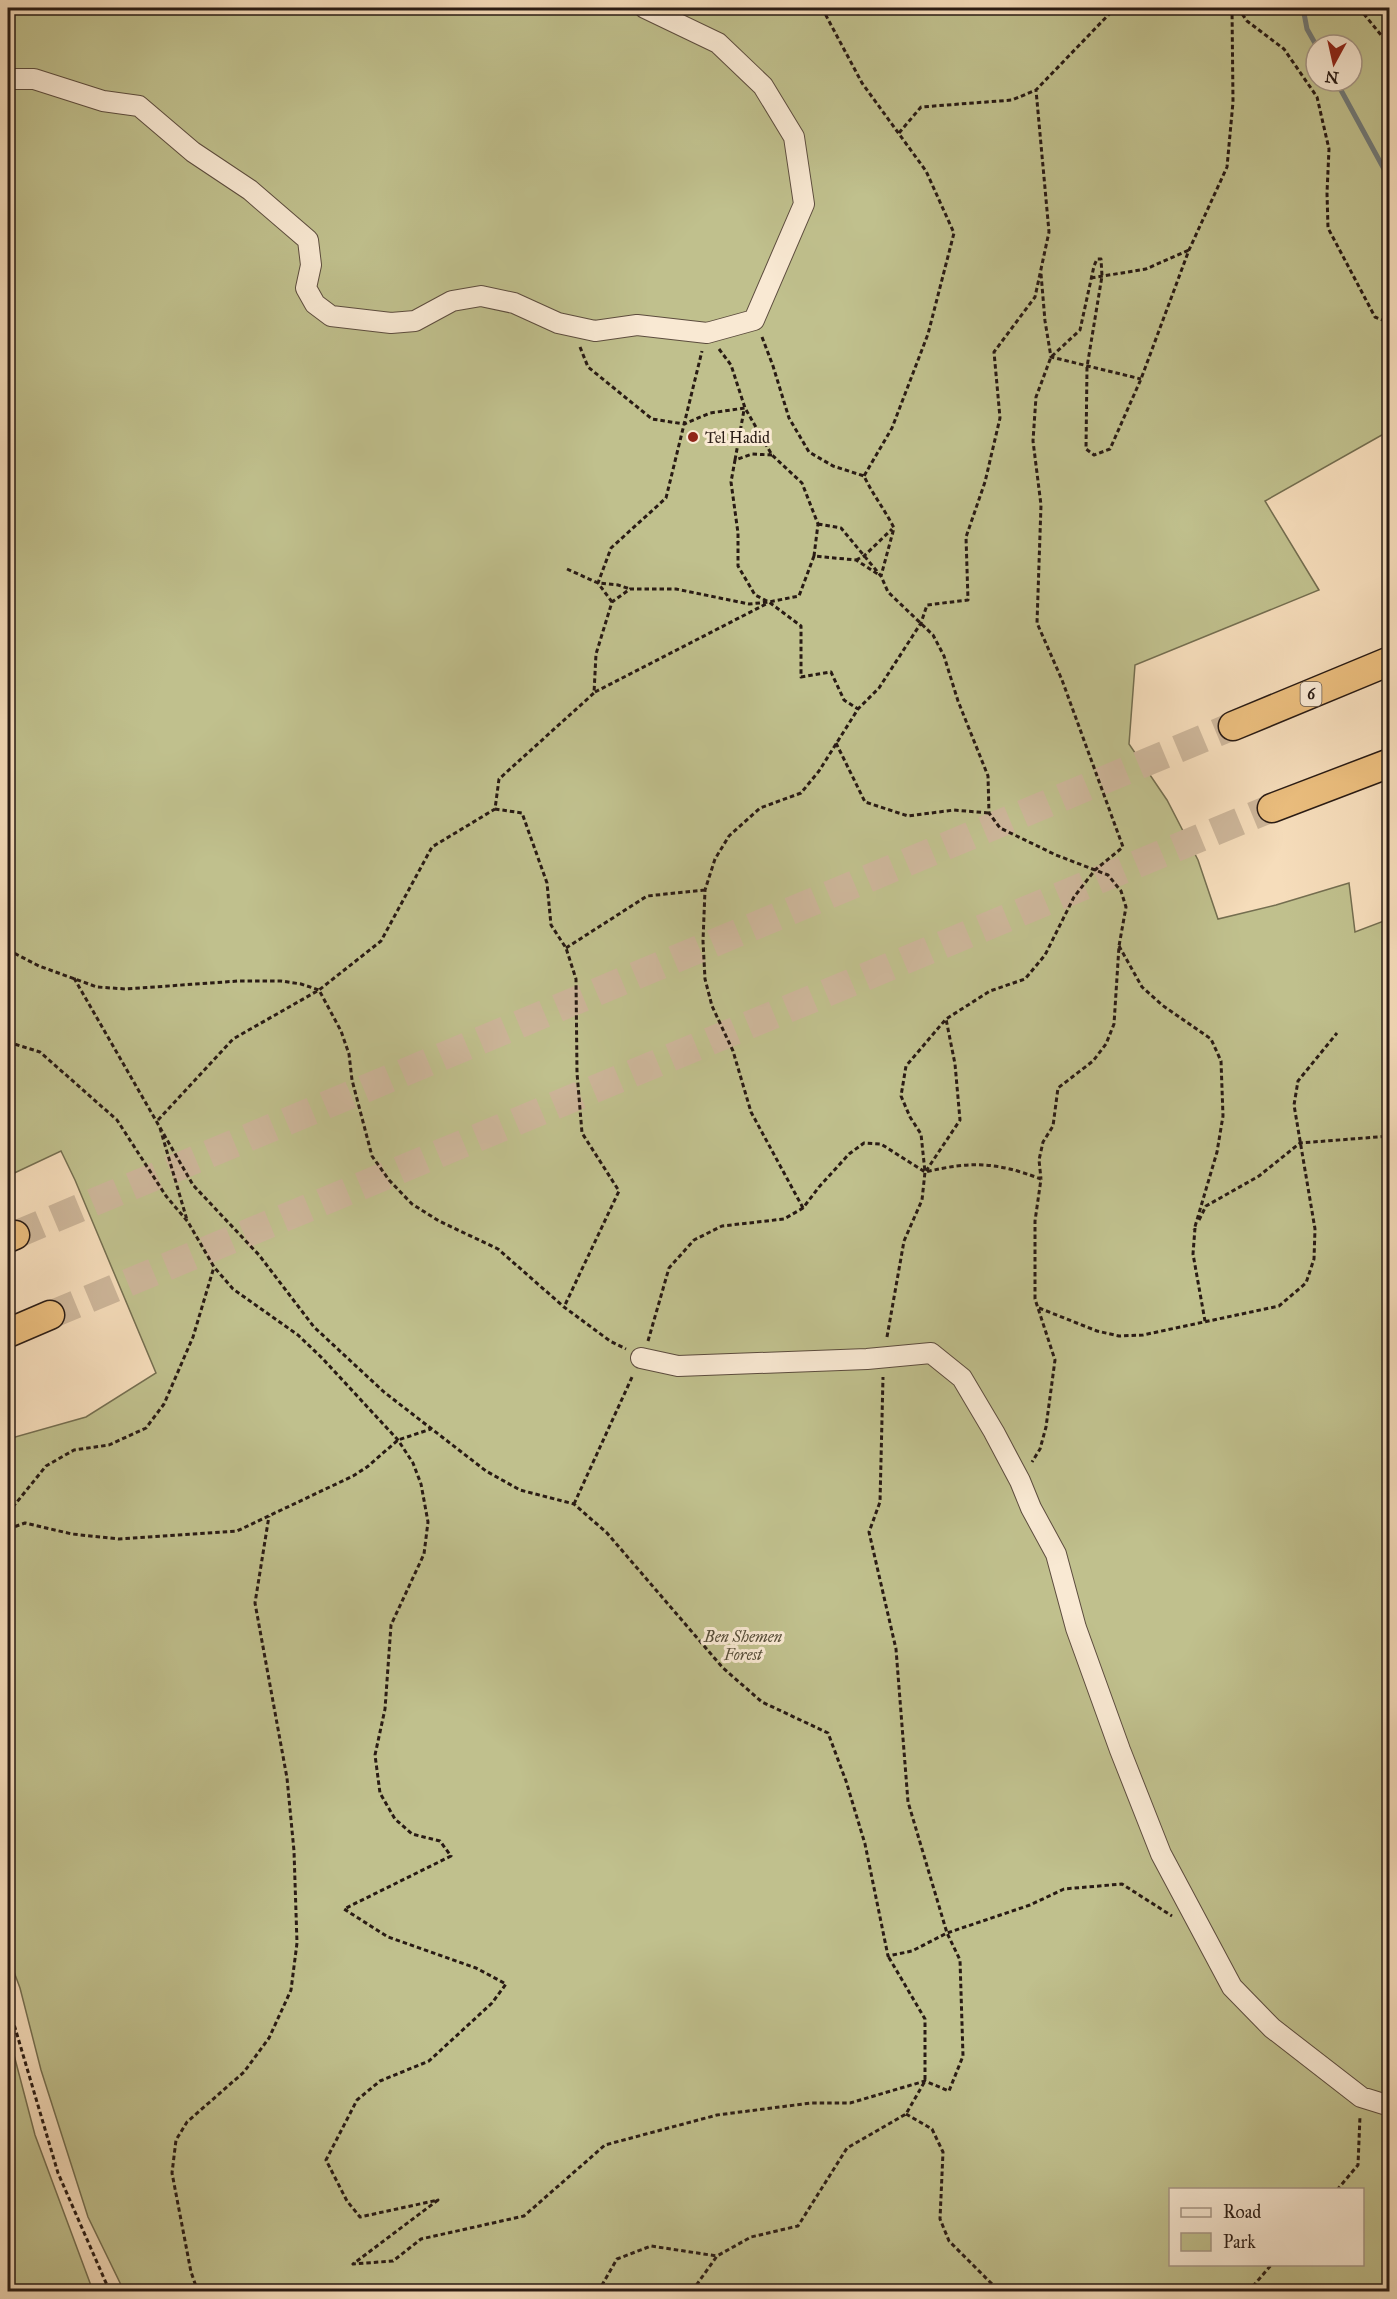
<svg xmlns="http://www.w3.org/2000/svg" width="1397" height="2299" font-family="'IM FELL Great Primer',serif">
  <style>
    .green { fill: #c0c08d; stroke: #746e50; stroke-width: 1.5; fill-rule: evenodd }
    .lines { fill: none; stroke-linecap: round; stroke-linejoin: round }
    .stream { stroke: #717a78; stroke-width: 5 }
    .highway-tunnel { stroke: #cdb69a; stroke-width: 28; stroke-dasharray: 28 14; stroke-linecap: butt }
    .minor-casing { stroke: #5c4c3e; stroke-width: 22 }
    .highway-casing { stroke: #291b14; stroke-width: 31 }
    .path { stroke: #291b14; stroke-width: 3; stroke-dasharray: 4.5 3; stroke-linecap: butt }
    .minor { stroke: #f9e9d3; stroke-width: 20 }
    .highway { stroke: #ebbe7e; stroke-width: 28 }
    .poi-dot { fill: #8f2418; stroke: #f9e9d3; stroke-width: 2 }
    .labels { text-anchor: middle; stroke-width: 6; stroke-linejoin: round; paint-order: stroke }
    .shield { fill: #f9e9d3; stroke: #67594d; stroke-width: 1.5 }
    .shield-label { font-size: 15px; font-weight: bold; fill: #291b14 }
    .poi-label { font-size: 16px; fill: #291b14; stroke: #f9e9d3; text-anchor: start }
    .park-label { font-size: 16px; font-style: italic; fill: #564d38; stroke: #f9e9d3 }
  </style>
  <rect width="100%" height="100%" fill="#f6ddbb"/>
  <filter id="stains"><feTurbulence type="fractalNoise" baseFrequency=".00333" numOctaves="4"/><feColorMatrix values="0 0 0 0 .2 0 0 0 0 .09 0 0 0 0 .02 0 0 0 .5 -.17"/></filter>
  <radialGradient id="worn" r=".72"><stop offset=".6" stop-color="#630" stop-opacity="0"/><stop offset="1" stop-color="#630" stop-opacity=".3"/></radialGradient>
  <path class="green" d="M 8,8 L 1389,8 L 1389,431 L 1265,501 L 1319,590 L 1135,665 L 1129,744 L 1167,800 L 1198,860 L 1218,919 L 1276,905 L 1349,883 L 1355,932 L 1389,919 L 1389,2291 L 124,2291 L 88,2217 L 41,2070 L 20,1988 L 8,1956 L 8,1439 L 86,1417 L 156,1373 L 75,1180 L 61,1151 L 8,1176 ZM 1316,45 L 1352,45 L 1352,81 L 1316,81 ZM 1170,2190 L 1362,2190 L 1362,2264 L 1170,2264 Z
    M 8,2032 L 35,2135 L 93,2291 L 8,2291 Z"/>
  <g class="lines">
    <path class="stream" d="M 1303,8 L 1307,29 L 1316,45
      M 1336,81 L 1390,180"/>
    <path class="highway-tunnel" d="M 15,1235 L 1233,726
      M 50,1315 L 1272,808"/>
    <defs>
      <path id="minor" d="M 8,79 L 34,79 L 103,101 L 139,106 L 193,152 L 250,190 L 308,240 L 311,265 L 306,288 L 315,304 L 331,316 L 391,323 L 415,321 L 452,301 L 481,296 L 514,303 L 558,323 L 595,331 L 637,325 L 707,333 L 754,320 L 804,204 L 794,137 L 763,86 L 718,43 L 645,8
        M 641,1358 L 678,1366 L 867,1359 L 931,1353 L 962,1378 L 994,1432 L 1020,1481 L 1031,1508 L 1056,1554 L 1076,1628 L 1120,1750 L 1161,1854 L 1232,1987 L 1272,2028 L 1361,2097 L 1390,2106"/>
      <path id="highway" d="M 1233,726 L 1390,661
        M 1272,808 L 1390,763
        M 8,1238 L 15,1235
        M 8,1333 L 50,1315"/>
    </defs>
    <use href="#minor" class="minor-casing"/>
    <use href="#highway" class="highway-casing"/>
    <path class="path" d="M 822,8 L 862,83 L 926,171 L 954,233 L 928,334 L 892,428 L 864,476
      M 1238,8 L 1247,21 L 1284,49 L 1317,97 L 1329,149 L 1327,193 L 1328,228 L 1375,317 L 1390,323
      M 1359,8 L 1390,46
      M 899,133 L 921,107 L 1012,100 L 1036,90 L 1115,8
      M 1041,274 L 1045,321 L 1051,357 L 1141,379
      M 1091,278 L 1146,269 L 1189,250
      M 762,337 L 773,366 L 789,418 L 809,452 L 833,466 L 864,476 C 873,495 885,510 894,528 L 881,576
      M 580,347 L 588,367 L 652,419 L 684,424 L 710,413 L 745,408
      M 719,349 L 731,365 L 745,408 L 772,455 L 802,483 L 818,524 L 814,556
      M 772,455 L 752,454 L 735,460 L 731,482 L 738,533 L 738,566 L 755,595 L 769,602 L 801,626 L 801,677 L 831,672 L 844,700 L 858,709
      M 735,460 L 744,410
      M 818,524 L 841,528 L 881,576 L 888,592 L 933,635 L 944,656 L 958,701 L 988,776 L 989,813 L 1000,828 L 1056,855 L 1108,875 L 1121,891 L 1126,907 L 1119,946 L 1114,1024 L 1106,1044 L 1093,1061 L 1058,1088 L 1053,1126 L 1043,1142 L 1039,1160 L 1041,1179
      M 856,560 L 864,556 L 892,529
      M 567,569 L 598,583 L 618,585 L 630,589
      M 612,602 L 598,583 L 611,548 L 666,498 L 702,351
      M 595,692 L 768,603
      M 836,743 L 865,802 L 908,816 L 954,810 L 989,813
      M 495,809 L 522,813 L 547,883 L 551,925 L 566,948 L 576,979 L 577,1073 L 582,1133 L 619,1191 L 564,1307
      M 1119,946 L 1142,987 L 1162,1005 L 1211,1039 L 1221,1061 L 1223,1116 L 1217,1152 L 1194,1230
      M 566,948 L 647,896 L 705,890
      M 8,950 L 39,966 L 97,987 L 126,989 L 238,981 L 281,981 L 301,984 L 319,990 L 341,1031 L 349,1054 L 352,1080 L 372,1156 L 389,1180 L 412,1204 L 439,1221 L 498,1249 L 564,1307 L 610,1341 L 626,1349
      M 74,978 L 193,1185 L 259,1255 L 314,1327 L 384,1392 L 486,1471 L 520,1490 L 574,1504 L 607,1533 L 723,1668 L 762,1702 L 828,1733 L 846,1781 L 865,1844 L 888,1956 L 912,1951 L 947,1933 L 1030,1905 L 1064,1889 L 1122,1884 L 1172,1916
      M 8,1042 L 40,1052 L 117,1120 L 166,1196 L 188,1222 L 214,1267 L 233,1289 L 298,1335 L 322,1358 L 398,1440 L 413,1463 L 421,1484 L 428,1522 L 424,1554 L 391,1625 L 385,1709 L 375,1755 L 380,1793 L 395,1819 L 412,1834 L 440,1841 L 451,1856 L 344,1909 L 388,1937 L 476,1968 L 506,1984 L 492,2003 L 429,2061 L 380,2081 L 357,2100 L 326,2160 L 347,2201 L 360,2217 L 438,2200 L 353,2264 L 393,2261 L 421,2239 L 524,2216 L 605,2145 L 717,2115 L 811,2103 L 850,2103 L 925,2081 L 949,2091 L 963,2056 L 960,1960 L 947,1933 L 908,1802 L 896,1649 L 869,1532 L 880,1502 L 883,1377
      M 158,1120 L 233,1039 L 319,990 L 381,941 L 432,847 L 495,809 L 499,779 L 594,693 L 596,654 L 612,602 L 630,589 L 676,589 L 749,604 L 769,602 L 799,596 L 814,556 L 856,560 L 881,576
      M 160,1128 L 187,1220
      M 926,1171 L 960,1120 L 955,1064 L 946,1019
      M 803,1208 L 751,1112 L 733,1051 L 712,1006 L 705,979 L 703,941 L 705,890 L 715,859 L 729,836 L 760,808 L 801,793 L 819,771 L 858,709 L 879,688 L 921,623 L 927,605 L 968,600 L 966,537 L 985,482 L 1000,418 L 994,352 L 1035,297 L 1049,232 L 1036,90
      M 1199,1220 L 1206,1206 L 1259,1176 L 1300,1143 L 1390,1136
      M 1195,1228 L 1193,1254 L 1205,1321
      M 1039,1308 L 1097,1331 L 1119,1336 L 1143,1335 L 1279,1306 L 1306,1283 L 1314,1259 L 1315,1229 L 1294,1105 L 1298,1081 L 1337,1033
      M 887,1337 L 904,1241 L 922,1200 L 925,1172 L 921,1134 L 910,1117 L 901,1096 L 906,1066 L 946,1019 L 990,991 L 1025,979 L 1045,955 L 1074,897 L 1095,870 L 1123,847 L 1062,680 L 1037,623 L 1041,505 L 1033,441 L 1036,397 L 1051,357 L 1080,330 L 1094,266 L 1097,259 L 1101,259 L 1102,276 L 1087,367 L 1086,449 L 1094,455 L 1110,449 L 1141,379 L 1189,250 L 1227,167 L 1233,102 L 1232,8
      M 648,1341 L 669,1268 L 694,1240 L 722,1226 L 784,1219 L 803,1208 L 819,1187 L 849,1154 L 864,1143 L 881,1144 L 925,1172 C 972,1161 996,1162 1041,1179 L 1035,1221 L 1035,1299 L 1055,1360 L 1046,1427 L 1040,1449 L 1032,1462
      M 574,1504 L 633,1375
      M 8,1513 L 46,1466 L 74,1450 L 109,1445 L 146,1428 L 164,1404 L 193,1337 L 214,1267
      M 8,1529 L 25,1523 L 72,1534 L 119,1539 L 237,1531 L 353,1476 L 367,1467 L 398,1440 L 431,1429
      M 8,2004 L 58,2173 L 110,2292
      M 906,2114 L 932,2129 L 943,2152 L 940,2219 L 949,2241 L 1000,2292
      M 1337,2190 L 1358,2165 L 1360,2116
      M 198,2292 L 191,2272 L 172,2173 L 176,2140 L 187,2122 L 244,2072 L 269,2038 L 291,1990 L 297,1943 L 294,1851 L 287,1778 L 255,1603 L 269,1516
      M 598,2292 L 617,2259 L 651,2246 L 717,2256
      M 694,2292 L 695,2287 L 717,2256 L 751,2237 L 798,2226 L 847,2148 L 906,2114 L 925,2081 L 925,2019 L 888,1956
      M 1248,2292 L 1272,2264"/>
    <use href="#minor" class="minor"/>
    <use href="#highway" class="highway"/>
  </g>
  <circle class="poi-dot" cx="693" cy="437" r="6"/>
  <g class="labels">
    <rect class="shield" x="1300.5" y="682" width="21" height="24" rx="4.5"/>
    <g class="shield-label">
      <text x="1311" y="699">6</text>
    </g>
    <g class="poi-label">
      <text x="705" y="443">Tel Hadid</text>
    </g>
    <g class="park-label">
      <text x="743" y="1642">Ben Shemen<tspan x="743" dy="18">Forest</tspan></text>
    </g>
  </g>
  <rect width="1397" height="2299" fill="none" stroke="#f6ddbb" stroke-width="30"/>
  <rect x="9" y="9" width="1379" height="2281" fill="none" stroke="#291b14" stroke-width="3"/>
  <rect x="15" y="15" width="1367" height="2269" fill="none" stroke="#291b14" stroke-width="1.5"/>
  <rect x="1169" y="2188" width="195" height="78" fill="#f9e9d3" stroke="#a69787" stroke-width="1.5"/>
  <rect x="1181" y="2208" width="30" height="9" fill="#f9e9d3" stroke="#a69787" stroke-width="1.5"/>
  <text x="1223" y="2218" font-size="18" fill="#291b14">Road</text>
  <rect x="1181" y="2233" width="30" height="18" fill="#c0c08d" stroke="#a69787" stroke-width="1.5"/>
  <text x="1223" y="2248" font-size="18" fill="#291b14">Park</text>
  <g transform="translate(1334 63) rotate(188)"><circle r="28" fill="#f9e9d3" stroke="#a69787" stroke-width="1.5"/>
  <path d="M0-4.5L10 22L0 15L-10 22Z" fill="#8f2418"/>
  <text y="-9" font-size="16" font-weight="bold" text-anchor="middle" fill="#291b14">N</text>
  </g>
  <rect width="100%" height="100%" filter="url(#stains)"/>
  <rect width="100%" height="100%" fill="url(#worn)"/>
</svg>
